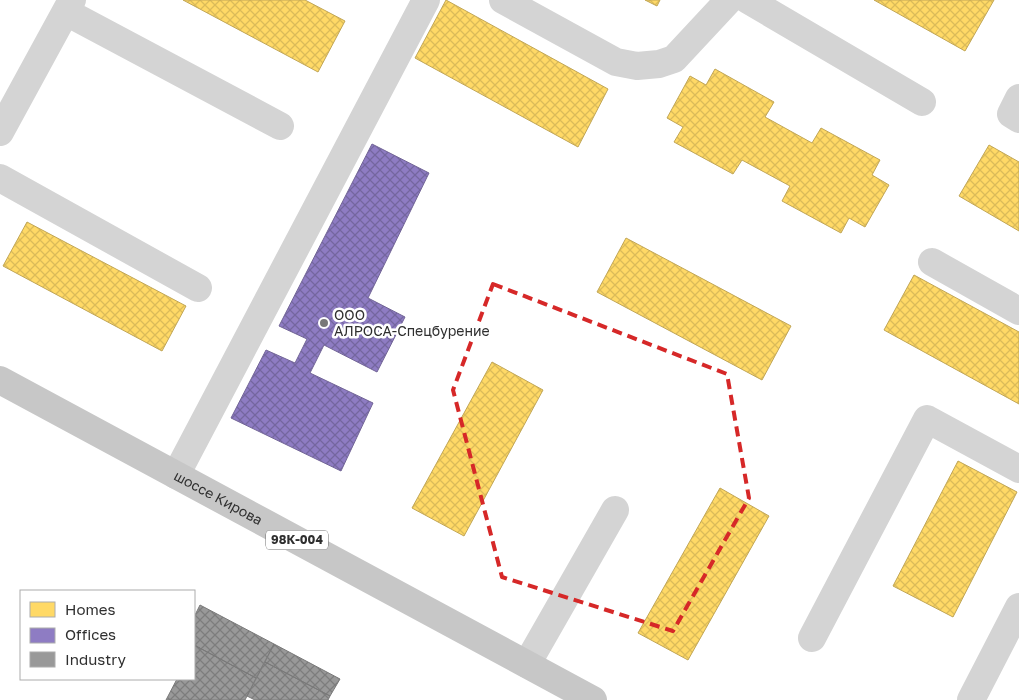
<svg xmlns="http://www.w3.org/2000/svg" width="1019" height="700" font-family="'Golos Text',sans-serif">
  <style>
    .homes { fill: url(#homes-cross-hatch); stroke: #c1a656 }
    .offices { fill: url(#offices-cross-hatch); stroke: #726597 }
    .industry { fill: url(#industry-cross-hatch); stroke: #797979 }
    .lines { fill: none; stroke-linecap: round; stroke-linejoin: round }
    .minor { stroke: #d4d4d4; stroke-width: 28 }
    .major { stroke: #c7c7c7; stroke-width: 28 }
    .marked { fill: none; stroke: #d62828; stroke-width: 4; stroke-dasharray: 10 6; stroke-linejoin: round }
    .poi-dot { fill: #787878; stroke: #fff; stroke-width: 2 }
    .labels { text-anchor: middle; stroke-width: 5; stroke-linejoin: round; paint-order: stroke }
    .shield { fill: #fff; stroke: #6d6d6d; stroke-width: 1 }
    .shield-label { font-size: 12px; font-weight: bold; fill: #2f2f2f }
    .poi-label { font-size: 14px; fill: #2f2f2f; stroke: #fff; text-anchor: start }
    .street-label { font-size: 14px; fill: #2f2f2f; stroke: #fff }
  </style>
  <defs>
    <pattern id="homes-cross-hatch" width="8" height="8" patternUnits="userSpaceOnUse" patternTransform="scale(1.25)"><rect width="8" height="8" fill="#ffd966"/><path d="M0 0l8 8M0 8l8-8" fill="none" stroke="#dbbb59"/></pattern>
    <pattern id="offices-cross-hatch" width="8" height="8" patternUnits="userSpaceOnUse" patternTransform="scale(1.25)"><rect width="8" height="8" fill="#8e7cc3"/><path d="M0 0l8 8M0 8l8-8" fill="none" stroke="#74669f"/></pattern>
    <pattern id="industry-cross-hatch" width="8" height="8" patternUnits="userSpaceOnUse" patternTransform="scale(1.25)"><rect width="8" height="8" fill="#999"/><path d="M0 0l8 8M0 8l8-8" fill="none" stroke="#7d7d7d"/></pattern>
  </defs>
  <rect width="100%" height="100%" fill="#fff"/>
  <path class="homes" d="M 183,0 L 305,0 L 345,21 L 318,72 Z
    M 446,0 L 608,89 L 578,147 L 415,58 Z
    M 645,0 L 660,0 L 657,6 Z
    M 874,0 L 994,0 L 965,51 Z
    M 715,69 L 774,102 L 765,117 L 812,143 L 821,128 L 880,160 L 872,175 L 889,185 L 865,227 L 849,218 L 841,233 L 782,201 L 790,186 L 742,160 L 733,174 L 674,142 L 683,127 L 667,118 L 690,76 L 706,85 Z
    M 989,145 L 1019,162 L 1019,231 L 959,196 Z
    M 27,222 L 186,306 L 162,351 L 3,266 Z
    M 626,238 L 791,326 L 762,380 L 597,292 Z
    M 914,275 L 1019,332 L 1019,404 L 884,330 Z
    M 492,362 L 543,390 L 464,536 L 412,508 Z
    M 958,461 L 1017,492 L 953,617 L 893,586 Z
    M 720,488 L 769,516 L 688,660 L 638,633 Z"/>
  <path class="offices" d="M 372,144 L 429,173 L 368,298 L 405,317 L 377,372 L 324,345 L 310,373 L 373,403 L 341,471 L 231,418 L 266,350 L 295,363 L 307,339 L 279,326 Z"/>
  <path class="industry" d="M 200,605 L 274,644 L 256,678 L 194,645 L 194,617 Z
    M 274,644 L 340,679 L 330,696 L 265,662 Z
    M 194,645 L 256,678 L 245,700 L 166,700 L 177,679 L 194,679 Z
    M 265,662 L 330,696 L 328,700 L 255,700 L 247,696 Z"/>
  <g class="lines">
    <path class="minor" d="M 503,0 L 616,62 L 637,66 L 659,64 L 674,59 L 729,0
      M 748,0 L 922,102
      M 66,12 L 280,126
      M 1019,98 L 1011,114 L 1019,119
      M 0,132 L 72,0
      M 0,178 L 198,288
      M 932,262 L 1019,311
      M 176,475 L 426,0
      M 812,638 L 927,419 L 1019,469
      M 527,664 L 615,510
      M 971,700 L 1019,607"/>
    <path class="major" id="s1" d="M 0,380 L 593,700"/>
  </g>
  <path class="marked" d="M 493,284 L 727,374 L 749,498 L 673,631 L 502,577 L 453,390 Z"/>
  <circle class="poi-dot" cx="324" cy="323" r="5"/>
  <g class="labels">
    <rect class="shield" x="266" y="530.5" width="62" height="19" rx="4"/>
    <g class="shield-label">
      <text x="297" y="544">98К-004</text>
    </g>
    <g class="poi-label">
      <text x="334" y="320">ООО<tspan x="334" dy="16">АЛРОСА-Спецбурение</tspan></text>
    </g>
    <g class="street-label">
      <text dy="5" stroke="none"><textPath href="#s1" startOffset="248">шоссе Кирова</textPath></text>
    </g>
  </g>
  <rect x="20" y="590" width="175" height="90" fill="#ffffff" stroke="#acacac"/>
  <rect x="30" y="602" width="25" height="15" fill="#ffd966" stroke="#acacac"/>
  <text x="65" y="615" font-size="15" fill="#2f2f2f">Homes</text>
  <rect x="30" y="628" width="25" height="15" fill="#8e7cc3" stroke="#acacac"/>
  <text x="65" y="640" font-size="15" fill="#2f2f2f">Offices</text>
  <rect x="30" y="652" width="25" height="15" fill="#999999" stroke="#acacac"/>
  <text x="65" y="665" font-size="15" fill="#2f2f2f">Industry</text>
</svg>
